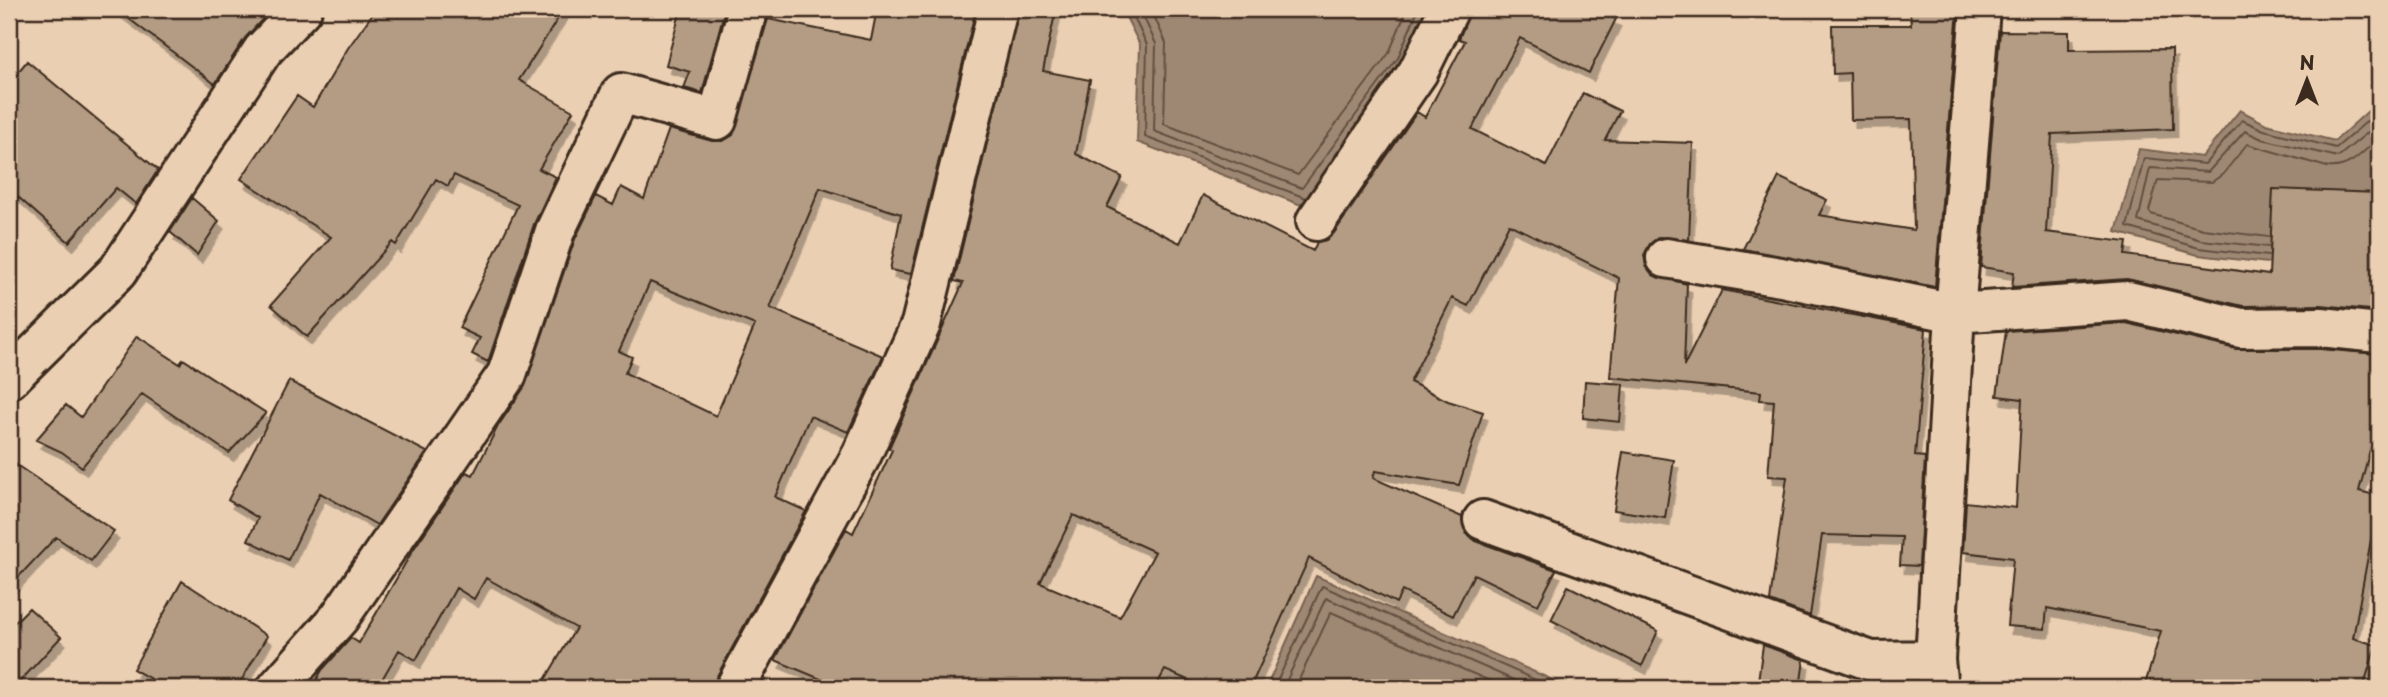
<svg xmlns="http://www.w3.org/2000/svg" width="2388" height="697" font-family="'Playpen Sans',sans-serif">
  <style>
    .water { fill: #9f8873; stroke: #776251; stroke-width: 2 }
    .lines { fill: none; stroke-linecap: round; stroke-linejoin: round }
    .shore { stroke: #635040; stroke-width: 2 }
    .building { fill: #b49c84; stroke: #3b2a1e; stroke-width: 2; fill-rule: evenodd; filter: url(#shadow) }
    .minor-casing { stroke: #3b2a1e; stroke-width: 44 }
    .minor { stroke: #ebcfb2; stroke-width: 38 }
  </style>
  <defs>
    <filter id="shadow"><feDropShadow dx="4.5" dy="8" stdDeviation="0" flood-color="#0004"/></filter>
  </defs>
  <rect width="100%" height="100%" fill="#ebcfb2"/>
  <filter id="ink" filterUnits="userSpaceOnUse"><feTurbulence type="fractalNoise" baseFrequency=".0143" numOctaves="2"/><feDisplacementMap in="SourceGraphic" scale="14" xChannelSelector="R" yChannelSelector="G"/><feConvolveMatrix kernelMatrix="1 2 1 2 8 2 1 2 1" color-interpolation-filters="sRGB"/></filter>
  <g filter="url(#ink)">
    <path class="water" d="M 1122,9 L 1435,9 L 1412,65 L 1309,208 L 1137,142 L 1140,45 Z
      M 2379,101 L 2379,279 L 2337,271 L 2198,255 L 2116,232 L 2139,149 L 2202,157 L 2240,110 L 2266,124 L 2335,141 Z
      M 1316,576 L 1571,688 L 1266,688 Z"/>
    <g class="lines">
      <path class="shore" d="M 1130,9 L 1147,45 L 1145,137 L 1306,198
        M 1140,9 L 1156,44 L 1154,131 L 1302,188 L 1398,58 L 1418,9
        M 1151,9 L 1166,43 L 1164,124 L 1298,175 L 1389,53 L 1407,9
        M 2269,237 L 2203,229 L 2151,214 L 2149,211 L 2158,180 L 2212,182 L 2223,174 L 2247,144 L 2327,167 C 2350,170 2364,151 2379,137
        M 2269,247 L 2201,240 L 2138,221 L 2150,168 L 2208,172 L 2245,131 L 2262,139 L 2338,157 L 2379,123
        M 2268,256 L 2199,248 L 2127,227 L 2144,158 L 2205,164 L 2242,120 L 2264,130 L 2336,148 L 2379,111
        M 1274,688 L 1322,586 L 1554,688
        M 1283,688 L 1326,598 L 1532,688
        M 1295,688 L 1331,612 L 1506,688"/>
    </g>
    <path class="building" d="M 116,9 L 272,9 L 245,38 L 215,84 Z
      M 376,9 L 564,9 L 519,80 L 573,111 L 539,169 L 556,177 L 534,224 L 488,362 L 472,354 L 480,338 L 459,328 L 518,205 L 454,175 L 448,186 L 436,179 L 396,245 L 392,242 L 307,337 L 271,305 L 331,237 L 241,179 L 297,96 L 313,107 L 348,48 Z
      M 681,9 L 725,9 L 702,93 L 684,88 L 690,72 L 666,65 Z
      M 877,9 L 976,9 L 911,274 L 890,270 L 901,214 L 820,188 L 770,308 L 883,356 L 848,432 L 810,416 L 775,497 L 806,511 L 716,678 L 713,688 L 540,688 L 576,628 L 486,578 L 474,599 L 456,588 L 416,660 L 399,650 L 377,688 L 312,688 L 322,670 L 351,638 L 359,643 L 413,550 L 466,472 L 473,475 L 498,426 L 525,386 L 575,239 L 596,196 L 613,205 L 621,187 L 644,199 L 669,129 L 712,141 L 723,141 L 733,135 L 768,19 L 871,40 ZM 650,282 L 755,325 L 716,416 L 625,373 L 632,357 L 619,351 Z
      M 1019,9 L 1056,9 L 1043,71 L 1090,80 L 1076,154 L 1122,177 L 1107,207 L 1180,243 L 1203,195 L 1313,251 L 1317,242 L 1326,240 L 1334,233 L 1417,112 L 1425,117 L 1465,41 L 1459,39 L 1471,9 L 1594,9 L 1616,19 L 1589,73 L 1520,38 L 1472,129 L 1546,166 L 1583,93 L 1620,111 L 1605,140 L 1693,143 L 1689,240 L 1659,237 L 1650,244 L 1644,255 L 1646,266 L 1653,275 L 1687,284 L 1684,366 L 1722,290 L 1926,329 L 1915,456 L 1925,457 L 1919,566 L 1900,565 L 1902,537 L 1822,535 L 1810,616 L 1770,601 L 1787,477 L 1768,476 L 1774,401 L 1760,400 L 1761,392 L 1610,377 L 1619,278 L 1509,224 L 1468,306 L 1452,298 L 1410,382 L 1448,401 L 1483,412 L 1459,485 L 1375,471 L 1373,478 L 1462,517 L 1466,533 L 1476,541 L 1556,570 L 1538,605 L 1474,574 L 1453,616 L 1402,591 L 1396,603 L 1309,558 L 1250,688 L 1206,688 L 1165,670 L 1155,688 L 842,688 L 775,660 L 846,529 L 853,533 L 892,450 L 889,448 L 963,283 L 954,281 ZM 1073,515 L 1155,552 L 1120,617 L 1040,583 Z
      M 1910,9 L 1958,9 L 1935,287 L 1743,249 L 1779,177 L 1827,200 L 1819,215 L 1914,230 L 1911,119 L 1851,120 L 1850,73 L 1833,74 L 1832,25 L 1911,25 Z
      M 2000,31 L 2069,32 L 2069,50 L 2172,49 L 2173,129 L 2052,134 L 2046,232 L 2127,242 L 2125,255 L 2269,275 L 2273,189 L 2379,193 L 2379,311 L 2321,305 L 2243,306 L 2127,279 L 2012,287 L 2014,272 L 1981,267 Z
      M 27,61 L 158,170 L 136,204 L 116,188 L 69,242 L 9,189 L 9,83 Z
      M 192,198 L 219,221 L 197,255 L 170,232 Z
      M 2126,323 L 2236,349 L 2320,349 L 2379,354 L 2379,416 L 2359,491 L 2379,496 L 2353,638 L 2376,645 L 2363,688 L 2144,688 L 2161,631 L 2047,608 L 2045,629 L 2007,626 L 2013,558 L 1963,552 L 1966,502 L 2016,508 L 2022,399 L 1997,396 L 2006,331 Z
      M 137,336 L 180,364 L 183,359 L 266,413 L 229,453 L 142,394 L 82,467 L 62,452 L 36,440 L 66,405 L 81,417 Z
      M 289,381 L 427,452 L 377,525 L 320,493 L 288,560 L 248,540 L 258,518 L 228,500 Z
      M 1585,381 L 1623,384 L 1620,422 L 1583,418 Z
      M 1623,452 L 1674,460 L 1665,518 L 1614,510 Z
      M 9,460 L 114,531 L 91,561 L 56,537 L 9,587 Z
      M 182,581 L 267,636 L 237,688 L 167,688 L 133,669 Z
      M 1568,586 L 1658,631 L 1642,666 L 1551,620 Z
      M 29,608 L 61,637 L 14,688 L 9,688 L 9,628 Z
      M 1763,645 L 1804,660 L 1800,688 L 1757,688 Z"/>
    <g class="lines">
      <defs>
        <path id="minor" d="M 1316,221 L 1418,72 L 1449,9
          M 1666,258 L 1781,277 L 1955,313 L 2128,301 L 2241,328 L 2321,327 L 2379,333
          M 9,379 L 118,271 L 263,50 L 302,9
          M 1483,520 L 1871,661 L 1935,660
          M 277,688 L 339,618 L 507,374 L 555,231 L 621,93 L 717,120 L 748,9
          M 735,688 L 862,454 L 921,324 L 998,9
          M 1938,688 L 1935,660 L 1955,313 L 1980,9"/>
      </defs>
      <use href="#minor" class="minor-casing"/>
      <use href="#minor" class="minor"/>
    </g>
  </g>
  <rect width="2388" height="697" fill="none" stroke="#ebcfb2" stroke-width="35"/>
  <rect x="18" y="18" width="2353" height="662" fill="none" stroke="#3b2a1e" stroke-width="2.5" filter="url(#ink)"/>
  <g transform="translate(2307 80)" stroke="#ebcfb2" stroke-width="5" paint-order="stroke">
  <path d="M0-5L12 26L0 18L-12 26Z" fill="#3b2a1e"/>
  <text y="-10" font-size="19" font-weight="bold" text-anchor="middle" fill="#3b2a1e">N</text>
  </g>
</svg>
